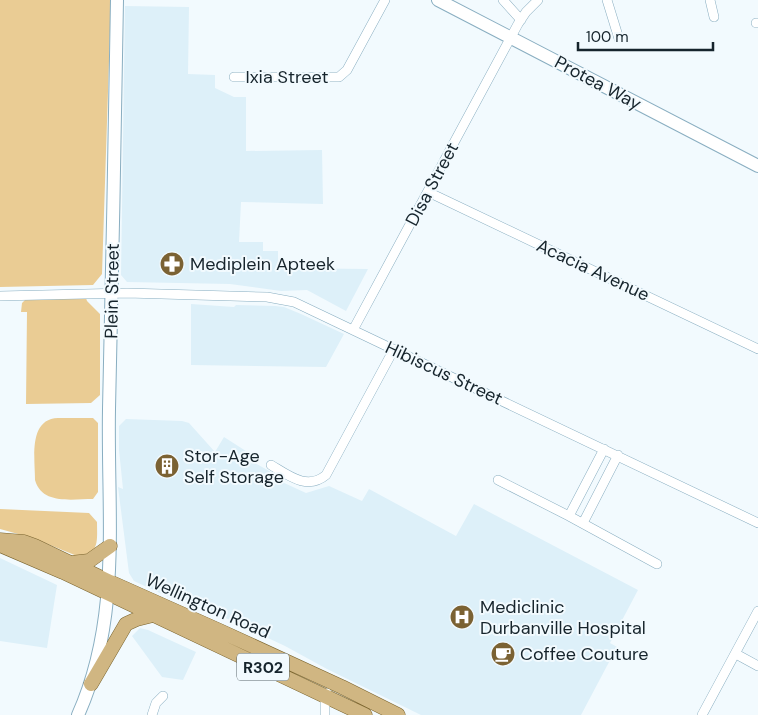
<svg xmlns="http://www.w3.org/2000/svg" width="758" height="715" font-family="'DM Sans',sans-serif">
  <style>
    .built { fill: #ddf0f9 }
    .green { fill: #eacc94 }
    .lines { fill: none; stroke-linecap: round; stroke-linejoin: round }
    .street-casing { stroke: #89aec1; stroke-width: 10 }
    .secondary-casing { stroke: #89aec1; stroke-width: 14 }
    .primary-casing { stroke: #7a642e; stroke-width: 15 }
    .street { stroke: #fff; stroke-width: 9 }
    .secondary { stroke: #fff; stroke-width: 12 }
    .primary { stroke: #d0b682; stroke-width: 14 }
    .labels { text-anchor: middle; stroke-width: 4; stroke-linejoin: round; paint-order: stroke }
    .shield { fill: #f2fafe; stroke: #58646b; stroke-width: 1 }
    .shield-label { font-size: 16px; font-weight: bold; fill: #16242c }
    .street-label { font-size: 18px; fill: #16242c; stroke: #f2fafe }
    .poi-label { font-size: 18px; fill: #16242c; stroke: #f2fafe; text-anchor: start }
  </style>
  <rect width="100%" height="100%" fill="#f2fafe"/>
  <path class="built" d="M 125,6 L 189,7 L 188,74 L 215,75 L 215,88 L 234,97 L 246,97 L 246,151 L 322,150 L 323,204 L 241,202 L 239,242 L 263,242 L 263,251 L 278,251 L 278,268 L 368,269 L 346,311 L 307,290 L 281,291 L 230,284 L 127,282 L 121,275 Z
    M 191,304 L 234,307 L 236,305 L 275,306 L 284,307 L 301,314 L 344,334 L 326,367 L 191,365 Z
    M 126,419 L 182,421 L 189,423 L 215,452 L 224,437 L 249,453 L 246,458 L 271,472 L 269,476 L 306,493 L 329,486 L 362,501 L 369,489 L 456,536 L 474,504 L 638,590 L 610,643 L 617,647 L 581,715 L 421,715 L 327,669 L 285,646 L 200,606 L 177,596 L 175,600 L 134,581 L 129,573 L 118,487 L 123,489 L 119,450 L 119,426 Z
    M 0,558 L 57,585 L 47,648 L 0,641 Z
    M 140,628 L 148,630 L 196,652 L 183,680 L 162,677 L 132,636 Z"/>
  <path class="green" d="M 0,0 L 111,0 L 102,274 L 93,285 L 0,287 Z
    M 86,298 L 87,301 L 100,314 L 100,395 L 91,403 L 26,404 L 27,312 L 21,312 L 22,303 L 25,300 Z
    M 58,418 L 93,418 L 98,423 L 98,492 L 93,499 C 72,499 42,505 35,480 C 35,459 28,419 58,418 Z
    M 0,509 L 89,513 L 97,522 C 97,540 100,556 77,556 L 33,538 L 0,529 Z"/>
  <g class="lines">
    <defs>
      <path id="street" d="M 503,0 L 521,20
        M 607,0 L 619,39
        M 710,0 L 714,17
        M 756,23 L 758,23
        M 234,77 L 339,77 L 347,70 L 385,0
        M 428,192 L 758,349
        M 0,296 L 127,293 L 267,297 L 294,302 L 758,523
        M 353,330 L 518,24 L 526,12 L 538,0
        M 271,465 C 288,475 307,491 326,475 L 394,349
        M 498,480 L 569,516 L 657,564
        M 569,516 L 604,449
        M 583,523 L 618,455
        M 736,654 L 758,666
        M 152,715 L 156,703 L 163,696
        M 325,715 L 325,697 L 327,693
        M 702,715 L 758,611"/>
      <path id="secondary" d="M 438,0 L 758,166
        M 78,715 C 122,617 107,513 109,409 C 112,273 115,136 117,0"/>
      <path id="primary" d="M 0,540 L 24,542 L 35,546 L 110,582 L 220,631 L 342,687 L 398,715
        M 0,545 L 63,572 L 365,715
        M 71,563 L 89,561 L 110,546
        M 91,684 L 126,624 L 137,619 L 153,615"/>
    </defs>
    <use href="#street" class="street-casing"/>
    <use href="#secondary" class="secondary-casing"/>
    <use href="#primary" class="primary-casing"/>
    <use href="#street" class="street"/>
    <use href="#secondary" class="secondary"/>
    <use href="#primary" class="primary"/>
  </g>
  <defs>
    <symbol id="pharmacy-disc" viewBox="-11 -11 22 22"><circle r="9.5" fill="#7b6233" stroke="#f2fafe"/><path d="M-2-6h4v4h4v4h-4v4h-4v-4h-4v-4h4Z" fill="#fff"/></symbol>
    <symbol id="building-disc" viewBox="-11 -11 22 22"><circle r="9.5" fill="#7b6233" stroke="#f2fafe"/><path d="M-4-6H4V6H1V3H-1V6H-4ZM-2.5-4.3h1.7v1.8h-1.7ZM.8-4.3h1.7v1.8H.8ZM-2.5-1h1.7V.8h-1.7ZM.8-1h1.7V.8H.8Z" fill="#fff"/></symbol>
    <symbol id="hospital-disc" viewBox="-11 -11 22 22"><circle r="9.5" fill="#7b6233" stroke="#f2fafe"/><path d="M-5-5h3v3.5h4V-5h3V5h-3V1.5h-4V5h-3Z" fill="#fff"/></symbol>
    <symbol id="cafe-disc" viewBox="-11 -11 22 22"><circle r="9.5" fill="#7b6233" stroke="#f2fafe"/><path d="M-5.5-4.5H6V0H3Q3 3.5 0 3.5H-2.5Q-5.5 3.5-5.5 0ZM3-3.2v2h1.7v-2ZM-6 4.5H4V6H-6Z" fill="#fff"/></symbol>
  </defs>
  <g fill-rule="evenodd">
    <use href="#pharmacy-disc" x="158" y="250" width="28" height="28"/>
    <use href="#building-disc" x="153" y="452" width="28" height="28"/>
    <use href="#hospital-disc" x="448" y="603" width="28" height="28"/>
    <use href="#cafe-disc" x="489" y="640" width="28" height="28"/>
  </g>
  <g class="labels">
    <rect class="shield" x="237" y="653.5" width="52" height="27" rx="4"/>
    <g class="shield-label">
      <text x="263" y="673">R302</text>
    </g>
    <g class="street-label">
      <text x="287" y="83">Ixia Street</text>
      <text transform="translate(598 83) rotate(28)" y="6">Protea Way</text>
      <text transform="translate(432 184) rotate(-62)" y="6">Disa Street</text>
      <text transform="translate(593 270) rotate(25)" y="6">Acacia Avenue</text>
      <text transform="translate(112 291) rotate(-89)" y="6">Plein Street</text>
      <text transform="translate(444 373) rotate(25)" y="6">Hibiscus Street</text>
      <text transform="translate(208 606) rotate(24)" y="6">Wellington Road</text>
    </g>
    <g class="poi-label">
      <text x="190" y="270">Mediplein Apteek</text>
      <text x="184" y="462">Stor-Age<tspan x="184" dy="21">Self Storage</tspan></text>
      <text x="480" y="613">Mediclinic<tspan x="480" dy="21">Durbanville Hospital</tspan></text>
      <text x="520" y="660">Coffee Couture</text>
    </g>
  </g>
  <path d="M578 42v8h135v-8" fill="none" stroke="#16242c" stroke-width="2.5"/>
  <text x="586" y="42" font-size="15" fill="#16242c" stroke="#f2fafe" stroke-width="4" paint-order="stroke">100 m</text>
</svg>
